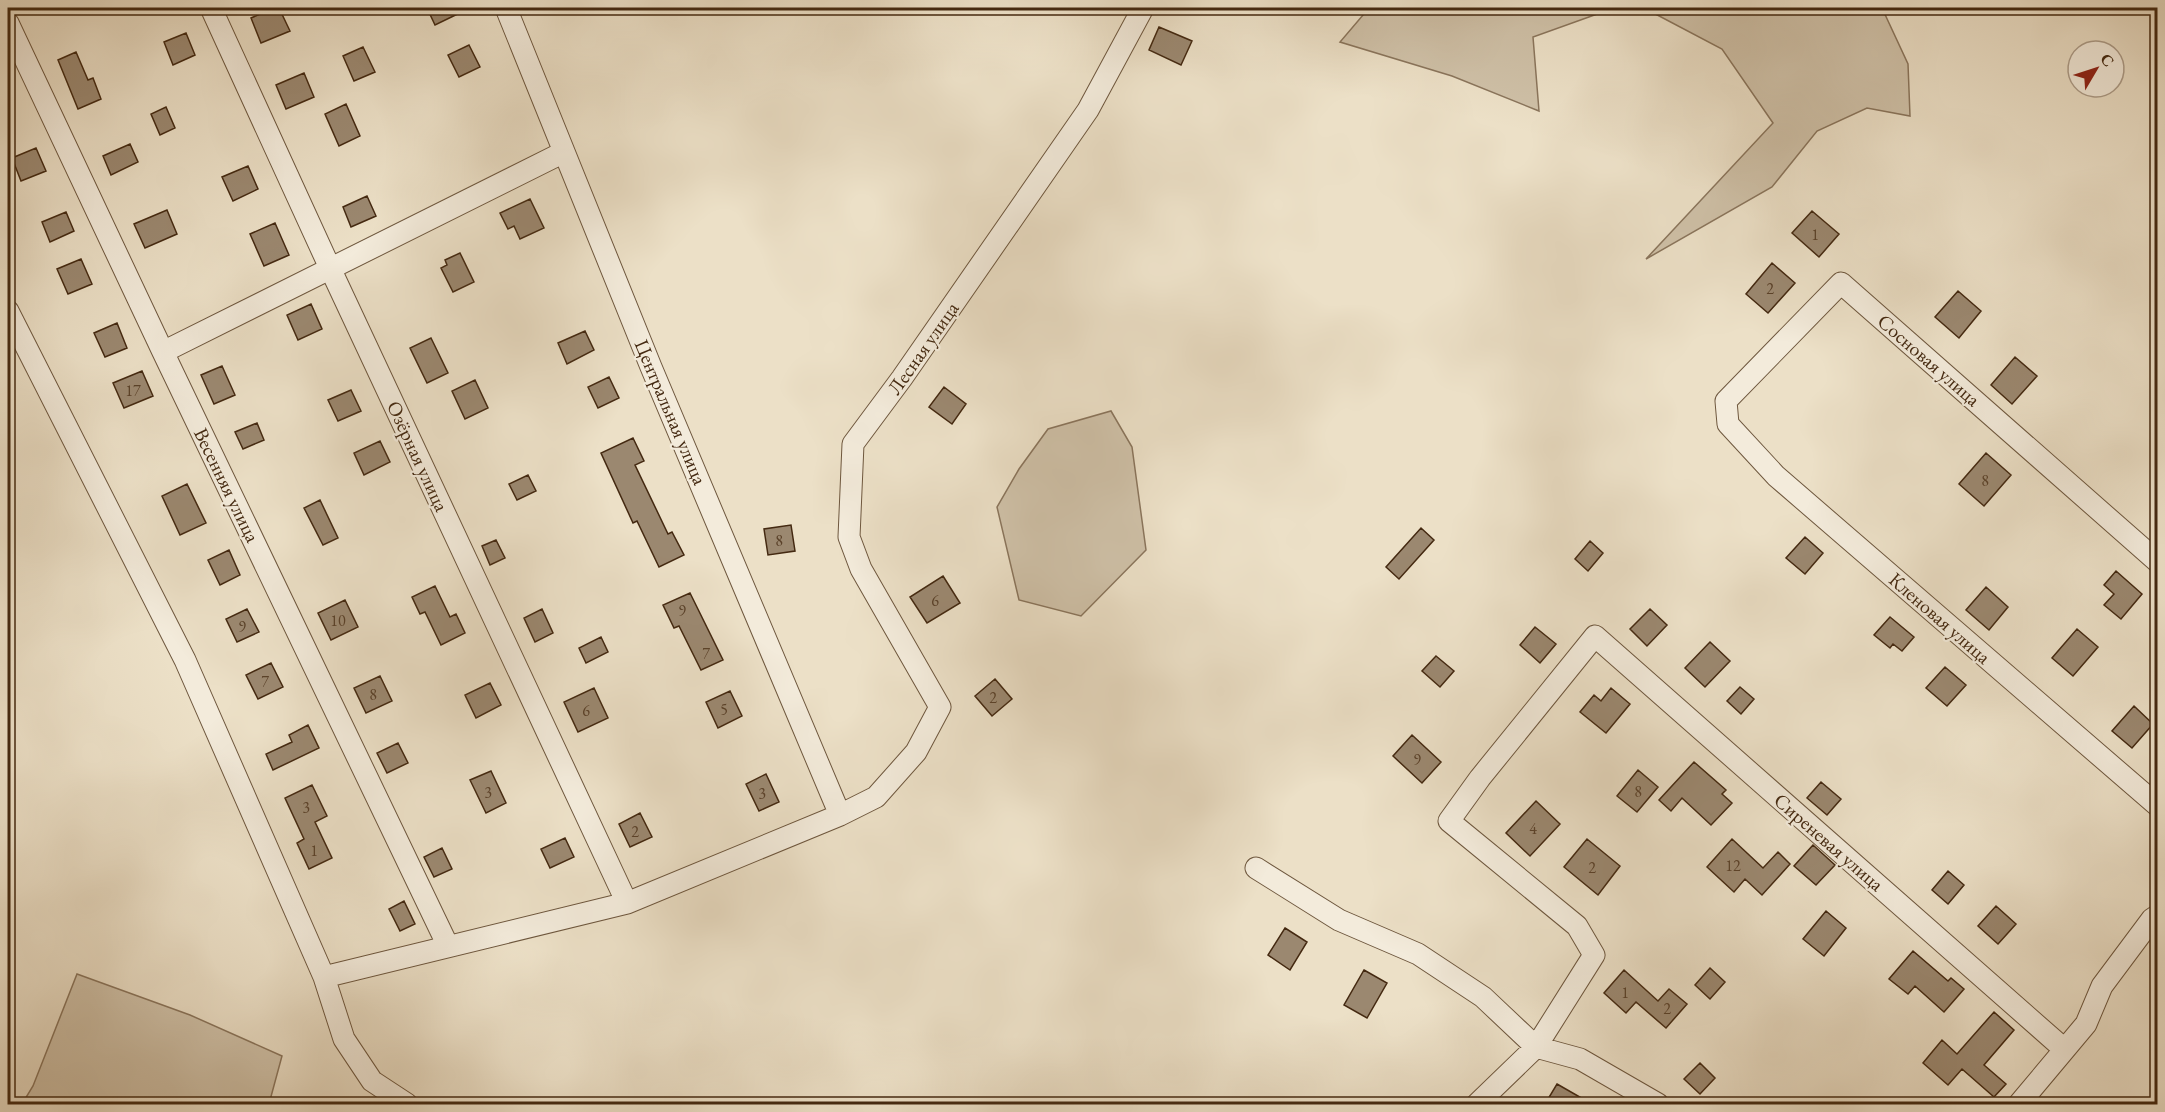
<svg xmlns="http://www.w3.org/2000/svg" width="2165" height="1112" font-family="'EB Garamond',serif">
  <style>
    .green { fill: #cfc1a8; stroke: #8a755c; stroke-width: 1.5 }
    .building { fill: #9b8870; stroke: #442911; stroke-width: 1.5 }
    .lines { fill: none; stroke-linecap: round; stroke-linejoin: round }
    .minor-casing { stroke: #6e573e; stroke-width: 23 }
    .minor { stroke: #f3ebdb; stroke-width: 21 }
    .labels { text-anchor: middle; stroke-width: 4.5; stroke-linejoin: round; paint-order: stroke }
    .number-label { font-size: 16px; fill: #5a4129 }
    .street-label { font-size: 20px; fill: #442911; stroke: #f3ebdb }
  </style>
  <rect width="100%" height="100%" fill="#ece0c7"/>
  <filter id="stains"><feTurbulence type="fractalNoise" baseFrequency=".00333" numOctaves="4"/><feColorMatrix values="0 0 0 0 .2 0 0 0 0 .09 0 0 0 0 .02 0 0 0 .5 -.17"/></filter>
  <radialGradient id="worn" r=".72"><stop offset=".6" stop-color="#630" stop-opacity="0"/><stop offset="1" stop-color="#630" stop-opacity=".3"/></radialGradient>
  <path class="green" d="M 1369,8 L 1614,8 L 1533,37 L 1539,111 L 1452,76 L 1340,42 Z
    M 1644,8 L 1882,8 L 1908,64 L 1910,116 L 1867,108 L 1817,131 L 1772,187 L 1646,259 L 1773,123 L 1722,49 Z
    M 1111,411 L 1132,447 L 1146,550 L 1081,616 L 1019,600 L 997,507 L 1019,469 L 1048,429 Z
    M 77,974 L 190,1015 L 282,1056 L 269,1104 L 22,1104 L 33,1086 Z"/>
  <path class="building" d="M 274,8 L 279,8 L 290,31 L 261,43 L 251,18 Z
    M 427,8 L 470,8 L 435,25 Z
    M 1159,27 L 1192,41 L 1181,65 L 1149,50 Z
    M 186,33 L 195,55 L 173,65 L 164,42 Z
    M 469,45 L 480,67 L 459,77 L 448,55 Z
    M 363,47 L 375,72 L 354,81 L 343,56 Z
    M 76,52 L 88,80 L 93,78 L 101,99 L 78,109 L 58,60 Z
    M 304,73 L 314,97 L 286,109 L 276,85 Z
    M 346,104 L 360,136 L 339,146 L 325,114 Z
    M 166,107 L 175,128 L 160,135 L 151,114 Z
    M 130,144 L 138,162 L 111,175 L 103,156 Z
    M 36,148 L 46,171 L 21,181 L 12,158 Z
    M 248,166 L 258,189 L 233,201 L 222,177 Z
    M 367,196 L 376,216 L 351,227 L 343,207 Z
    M 530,199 L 544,228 L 520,239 L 514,226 L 508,229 L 500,213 Z
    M 167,210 L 177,234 L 145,248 L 134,224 Z
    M 1812,211 L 1839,234 L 1819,257 L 1792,233 Z
    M 66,212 L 74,231 L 50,242 L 42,222 Z
    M 275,223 L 289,255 L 264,266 L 250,234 Z
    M 460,253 L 474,282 L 453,292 L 441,268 L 447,265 L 445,260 Z
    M 81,259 L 92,284 L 68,294 L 57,269 Z
    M 1772,263 L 1795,283 L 1768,313 L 1746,294 Z
    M 1958,291 L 1981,311 L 1959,338 L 1935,317 Z
    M 311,304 L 322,329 L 298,340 L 287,315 Z
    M 117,323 L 127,348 L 105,357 L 94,333 Z
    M 585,331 L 594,350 L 567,364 L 558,343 Z
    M 431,338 L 448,373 L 427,383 L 410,348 Z
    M 2015,357 L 2037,376 L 2012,404 L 1991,385 Z
    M 222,366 L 235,395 L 214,404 L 201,375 Z
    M 142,371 L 153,396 L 124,408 L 113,383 Z
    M 609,377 L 619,398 L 598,408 L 588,387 Z
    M 475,380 L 488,408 L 465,419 L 452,391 Z
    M 944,387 L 966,404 L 952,424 L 929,407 Z
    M 351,390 L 361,411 L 338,421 L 328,400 Z
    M 257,423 L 264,440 L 243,449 L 235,432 Z
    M 633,438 L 644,461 L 635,465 L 668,534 L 672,532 L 684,555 L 659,567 L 637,521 L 633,523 L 601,453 Z
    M 380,441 L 390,462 L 364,475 L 354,453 Z
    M 1986,453 L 2011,475 L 1984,506 L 1959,484 Z
    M 528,475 L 536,491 L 517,500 L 509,484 Z
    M 187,484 L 206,523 L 180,535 L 162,496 Z
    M 320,500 L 338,538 L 323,545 L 304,508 Z
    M 791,525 L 795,551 L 768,555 L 764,529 Z
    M 1421,528 L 1434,540 L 1399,579 L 1386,567 Z
    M 1805,537 L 1823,553 L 1805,574 L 1786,558 Z
    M 496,540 L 505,558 L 490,565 L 482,546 Z
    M 1590,541 L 1603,553 L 1588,571 L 1575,559 Z
    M 229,550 L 240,575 L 220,585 L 208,560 Z
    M 2116,571 L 2142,594 L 2121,619 L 2104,605 L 2114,594 L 2104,585 Z
    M 943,576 L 960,603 L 927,623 L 910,597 Z
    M 435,586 L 450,617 L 456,614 L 465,633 L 441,645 L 425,612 L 420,614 L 412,597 Z
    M 1986,587 L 2008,607 L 1989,630 L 1966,610 Z
    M 690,593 L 723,660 L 701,670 L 679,626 L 674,628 L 663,605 Z
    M 345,600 L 358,627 L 331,640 L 318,613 Z
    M 247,609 L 259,632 L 237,642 L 226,619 Z
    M 542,609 L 553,633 L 535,642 L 524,618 Z
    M 1650,609 L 1667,625 L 1647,646 L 1630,629 Z
    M 1890,617 L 1914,637 L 1902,651 L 1893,644 L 1890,648 L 1874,635 Z
    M 1535,627 L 1556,644 L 1540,663 L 1520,645 Z
    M 2077,629 L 2098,647 L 2073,676 L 2052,658 Z
    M 601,637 L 608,652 L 586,663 L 579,648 Z
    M 1710,642 L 1730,661 L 1705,687 L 1685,668 Z
    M 1436,656 L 1454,671 L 1440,687 L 1422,671 Z
    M 271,663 L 283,687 L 258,699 L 246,675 Z
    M 1945,667 L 1966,685 L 1947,706 L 1926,688 Z
    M 380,676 L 392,701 L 366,713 L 354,688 Z
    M 995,679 L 1012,699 L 992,716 L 975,696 Z
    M 490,683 L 501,705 L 476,718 L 465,695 Z
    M 1740,687 L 1754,699 L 1741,714 L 1727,701 Z
    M 594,688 L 608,718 L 578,732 L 564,702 Z
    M 1611,688 L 1630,704 L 1606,733 L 1580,712 L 1594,695 L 1601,701 Z
    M 730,691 L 742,716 L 718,728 L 706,702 Z
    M 2134,706 L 2153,724 L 2132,748 L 2112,731 Z
    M 308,725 L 319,748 L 273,770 L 266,754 L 292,742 L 289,735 Z
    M 1412,735 L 1441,762 L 1422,783 L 1393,756 Z
    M 398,743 L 408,763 L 387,773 L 377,753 Z
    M 1694,762 L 1726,790 L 1722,794 L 1732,803 L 1711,825 L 1682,798 L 1671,811 L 1659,800 Z
    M 1638,770 L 1658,787 L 1637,812 L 1617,796 Z
    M 491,771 L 506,803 L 486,813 L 470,780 Z
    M 766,774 L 779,802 L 759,811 L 746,784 Z
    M 1821,782 L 1841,799 L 1827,815 L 1807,798 Z
    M 312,785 L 327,816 L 315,822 L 332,858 L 309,869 L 297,843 L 304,839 L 285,798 Z
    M 1536,801 L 1560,824 L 1530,856 L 1506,833 Z
    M 640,813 L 652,837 L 630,847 L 619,824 Z
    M 565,838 L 574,857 L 550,868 L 541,849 Z
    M 1587,839 L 1620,866 L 1598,895 L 1564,867 Z
    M 1732,839 L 1763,868 L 1778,852 L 1790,864 L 1762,895 L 1745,879 L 1734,892 L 1707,867 Z
    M 1813,845 L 1835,865 L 1816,885 L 1794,866 Z
    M 442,848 L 452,869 L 434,877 L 424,857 Z
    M 1948,871 L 1964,885 L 1948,904 L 1932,890 Z
    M 404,901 L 415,924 L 400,931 L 389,909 Z
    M 1996,906 L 2016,924 L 1998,944 L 1978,926 Z
    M 1826,911 L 1846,928 L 1824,956 L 1803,939 Z
    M 1285,928 L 1307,942 L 1290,970 L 1268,955 Z
    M 1913,951 L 1948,981 L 1951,978 L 1964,989 L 1944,1012 L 1915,986 L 1908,994 L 1889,979 Z
    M 1710,968 L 1725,982 L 1710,999 L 1695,985 Z
    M 1364,970 L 1387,983 L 1367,1018 L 1344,1005 Z
    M 1624,970 L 1658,1001 L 1669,989 L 1687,1004 L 1666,1028 L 1636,1002 L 1626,1013 L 1604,993 Z
    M 1994,1012 L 2014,1030 L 1984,1065 L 2006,1084 L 1994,1097 L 1962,1069 L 1948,1085 L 1923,1063 L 1942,1040 L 1957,1054 Z
    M 1700,1063 L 1715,1078 L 1700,1094 L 1684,1079 Z
    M 1557,1084 L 1592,1104 L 1545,1104 Z"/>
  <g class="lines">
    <defs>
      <path id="minor" d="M 211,8 L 330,268 L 627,903
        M 506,8 L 651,367 L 840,815
        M 8,23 L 163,352 L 448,946
        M 8,311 L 185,660 L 324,977 L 344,1039 L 372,1081 L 407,1104
        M 163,352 L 564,152
        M 2158,562 L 1841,283 L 1726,401 L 1728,424 L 1776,476 L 2158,806
        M 1256,868 L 1339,920 L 1418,954 L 1483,997 L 1536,1047 L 1580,1059 L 1658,1104
        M 324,977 L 627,903 L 840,815 L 876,797 L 916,752 L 940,707 L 861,569 L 849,537 L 853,444 L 902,378 L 1088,110 L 1143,8
        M 1477,1104 L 1536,1047 L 1594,955 L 1577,926 L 1449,821 L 1480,778 L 1595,636 L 2064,1049
        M 2019,1104 L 2086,1024 L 2102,986 L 2152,919 L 2158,915"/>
    </defs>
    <use href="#minor" class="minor-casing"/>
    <use href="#minor" class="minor"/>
  </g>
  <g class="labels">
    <g class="number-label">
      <text x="1815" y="240">1</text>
      <text x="1770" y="294">2</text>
      <text x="133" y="396">17</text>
      <text x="1985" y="486">8</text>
      <text x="779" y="546">8</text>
      <text x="935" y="606">6</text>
      <text x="682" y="616">9</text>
      <text x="338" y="626">10</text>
      <text x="242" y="632">9</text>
      <text x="706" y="659">7</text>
      <text x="265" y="687">7</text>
      <text x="373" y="700">8</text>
      <text x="993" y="703">2</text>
      <text x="724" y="715">5</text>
      <text x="586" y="716">6</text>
      <text x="1417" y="765">9</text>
      <text x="1638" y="797">8</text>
      <text x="488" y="798">3</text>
      <text x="762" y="799">3</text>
      <text x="306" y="813">3</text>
      <text x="1533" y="834">4</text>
      <text x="635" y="837">2</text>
      <text x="314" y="856">1</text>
      <text x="1733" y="871">12</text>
      <text x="1592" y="873">2</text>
      <text x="1625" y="998">1</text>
      <text x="1667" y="1014">2</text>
    </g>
    <g class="street-label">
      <text transform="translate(923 348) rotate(-55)" y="7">Лесная улица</text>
      <text transform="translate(1929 360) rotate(41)" y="7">Сосновая улица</text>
      <text transform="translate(671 412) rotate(67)" y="7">Центральная улица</text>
      <text transform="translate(418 456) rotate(65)" y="7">Озёрная улица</text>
      <text transform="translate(227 485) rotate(64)" y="7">Весенняя улица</text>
      <text transform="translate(1940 618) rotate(41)" y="7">Кленовая улица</text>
      <text transform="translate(1829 842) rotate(41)" y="7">Сиреневая улица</text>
    </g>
  </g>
  <rect width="2165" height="1112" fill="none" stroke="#ece0c7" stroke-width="30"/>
  <rect x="9" y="9" width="2147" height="1094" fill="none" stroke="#442911" stroke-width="3"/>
  <rect x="15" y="15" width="2135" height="1082" fill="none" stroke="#442911" stroke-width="1.5"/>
  <g transform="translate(2096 69) rotate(51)"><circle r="28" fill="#f3ebdb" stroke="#ad9d8a" stroke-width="1.5"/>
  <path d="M0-4.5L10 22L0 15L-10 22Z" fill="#8f2418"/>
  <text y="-9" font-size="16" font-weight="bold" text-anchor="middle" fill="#442911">С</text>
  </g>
  <rect width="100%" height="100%" filter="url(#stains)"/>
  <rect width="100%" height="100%" fill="url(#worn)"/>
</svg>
